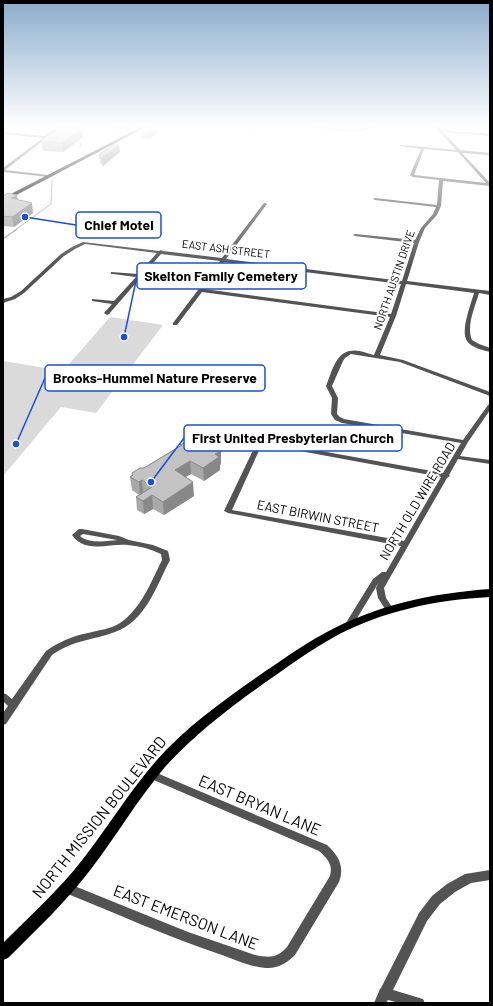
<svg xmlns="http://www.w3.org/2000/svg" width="493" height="1006" font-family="Barlow,sans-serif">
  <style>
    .green { fill: #dadada }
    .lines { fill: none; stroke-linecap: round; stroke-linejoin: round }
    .stream-far1 { stroke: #a1a1a1; stroke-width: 1 }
    .stream { stroke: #a1a1a1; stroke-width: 1.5 }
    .minor { fill: #535353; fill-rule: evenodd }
    .major { fill: #000; fill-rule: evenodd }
    .wall { fill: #a8a8a8 }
    .shaded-wall { fill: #888 }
    .building { fill: #c3c3c3; stroke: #888 }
    .labels { text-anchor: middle; stroke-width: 4; stroke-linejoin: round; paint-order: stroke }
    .far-street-label { font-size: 11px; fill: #000; stroke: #fff }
    .street-label { font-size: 13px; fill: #000; stroke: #fff }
    .near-street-label { font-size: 16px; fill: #000; stroke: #fff }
    .leader { fill: none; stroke: #1d4ed8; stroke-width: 1.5 }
    .callout-dot { fill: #1d4ed8; stroke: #fff; stroke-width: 1.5 }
    .callout { fill: #fff; stroke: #1d4ed8; stroke-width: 1.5 }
    .callout-label { font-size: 14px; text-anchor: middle; font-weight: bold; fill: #000 }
  </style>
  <rect width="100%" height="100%" fill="#fff"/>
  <path class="green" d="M 110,317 L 163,325 L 96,413 L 61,407 L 3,476 L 3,361 L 63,371 Z"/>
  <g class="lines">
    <path class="stream-far1" d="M 82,133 L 86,127
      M 79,139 L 81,144 L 80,146
      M 15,230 L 51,204 L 52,180"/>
    <path class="stream" d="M 3,239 L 17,229"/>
    <path class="minor" d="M 57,127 L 61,127 L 5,170 L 48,175 L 50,176 L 49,177 L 3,172 L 3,168 L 43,138 L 3,134 L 3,132 L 45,136 Z
      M 249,127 L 253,127 L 250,130 L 248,130 Z
      M 311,127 C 325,126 338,130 352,130 C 361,130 370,126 380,127 L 353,132 Z
      M 435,127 L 439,127 L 442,130 L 490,134 L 490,136 L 444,132 L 460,150 L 490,153 L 490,155 L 462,153 L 490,183 L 490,186 L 443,181 L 441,206 L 437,215 L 425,228 L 419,242 L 407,281 L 490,291 L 490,295 L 479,293 C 475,307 466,326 472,340 L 479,344 L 490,348 L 490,352 C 483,350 472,348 467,341 C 460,331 471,304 474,293 L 406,284 L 396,316 L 380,355 L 403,360 L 490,392 L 490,396 L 400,362 L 351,354 L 345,358 L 343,361 L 332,386 L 338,398 L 337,414 L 340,417 L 344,419 L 463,440 L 488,405 L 490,404 L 490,410 L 468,442 L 460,456 L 490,460 L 490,464 L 458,459 L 449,475 L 450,476 L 447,478 L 384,588 L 386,598 L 394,610 L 393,612 L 387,612 L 378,598 L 376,588 L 379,582 L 351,628 L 345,628 L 344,626 L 373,579 L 382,572 L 386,572 L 401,546 L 228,513 L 224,511 L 257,442 L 260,440 L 443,473 L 461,443 L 342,423 L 335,420 L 331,414 L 332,398 L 326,386 C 331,375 335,353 350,351 C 357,349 367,353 374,355 L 390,317 L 202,292 L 177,325 L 173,325 L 173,323 L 220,261 L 161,254 L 109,314 L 107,315 L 104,313 L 112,304 L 92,301 L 92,299 L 114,301 L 136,277 L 113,274 L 111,274 L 111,272 L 138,274 L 157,253 L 85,244 L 75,249 L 64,256 L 24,293 L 15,299 L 3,303 L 3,299 L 11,297 L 21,291 L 61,254 L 72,247 L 83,242 L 159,251 L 161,250 L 163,251 L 222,258 L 264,203 L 265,203 L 267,204 L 226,259 L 402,281 L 414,243 L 355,236 L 353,235 L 355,234 L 415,240 L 421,228 L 433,214 L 436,207 L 375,200 L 373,199 L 375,198 L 437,205 L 439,180 L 413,177 L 410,175 L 421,149 L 399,146 L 401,145 L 456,150 ZM 424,149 L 458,152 L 486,183 L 414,175 ZM 224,262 L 401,284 L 391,314 L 204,289 ZM 262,444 L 441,477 L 404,541 L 232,510 Z
      M 79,529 L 82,529 L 119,536 L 129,540 L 153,545 L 168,551 L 170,560 C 157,585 145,622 115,632 C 91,641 75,639 52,655 L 6,724 L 3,725 L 3,713 L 8,706 L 3,701 L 3,693 L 6,694 L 12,699 L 46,651 C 59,642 72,636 88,633 C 99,630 111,629 120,623 C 141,609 151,582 162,560 L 161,554 C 151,549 140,546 128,545 C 110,543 85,554 72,535 ZM 83,534 L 117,540 L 118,540 C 107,541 89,544 80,536 Z
      M 152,771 L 327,845 C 338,855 345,866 339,882 L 295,955 C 287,963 277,969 266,968 C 250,967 234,959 219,954 C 166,936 115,913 63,892 L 62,888 L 63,884 L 67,883 L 188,932 L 255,955 C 270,958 277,958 287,947 L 330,876 C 333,865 328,859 319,851 L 149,778 L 147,775 L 149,772 Z
      M 490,870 L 490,880 L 471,883 L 455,892 L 440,904 L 427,921 L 393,990 L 423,999 L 425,1003 L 399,1003 L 388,1000 L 386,1003 L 374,1003 L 380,989 L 381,988 L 419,913 L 432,896 L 447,884 L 465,874 Z"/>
    <path class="major" d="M 141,127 L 146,127 L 3,202 L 3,198 Z
      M 490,589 L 490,597 C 435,600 382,611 334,637 C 309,651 286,668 263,684 C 228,709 194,735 165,767 C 138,799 117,835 91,869 C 67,901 37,929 8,958 L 3,960 L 3,943 C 30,916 59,890 83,859 C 108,827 129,792 156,761 C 185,728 221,702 257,677 C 279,662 301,646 325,633 C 376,605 433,593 490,589 Z"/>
  </g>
  <path class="wall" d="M 112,127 L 128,127 L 124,129 L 112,130 Z
    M 141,131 L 157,133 L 149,139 L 141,138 Z
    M 83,137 L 63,152 L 43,151 L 41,141 Z
    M 119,145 L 120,152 L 103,166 L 100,162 L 99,155 Z
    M 3,196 L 18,200 L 33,213 L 14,227 L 3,226 Z
    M 180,445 L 221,464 L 220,465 L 220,470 L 204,481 L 191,474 L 185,477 L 194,496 L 164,515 L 153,509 L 144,514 L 137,510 L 136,497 L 139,495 L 132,490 L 130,477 L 132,475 L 132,473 L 144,468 L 180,446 Z"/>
  <path class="shaded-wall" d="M 124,127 L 128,127 L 124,129 Z
    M 155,127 L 156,127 L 157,133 L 149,139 L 149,132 Z
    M 82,128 L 83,137 L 63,152 L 62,143 Z
    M 119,145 L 120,152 L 103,166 L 102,158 Z
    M 17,195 L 19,204 L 11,198 Z
    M 32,203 L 33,213 L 14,227 L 12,217 Z
    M 221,451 L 221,464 L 220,465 L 220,470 L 204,481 L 203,468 L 215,454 Z
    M 190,461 L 191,474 L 175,483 L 175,470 Z
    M 142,480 L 143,494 L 140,495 L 139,482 Z
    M 193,482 L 194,496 L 164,515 L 163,502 Z
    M 152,495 L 153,509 L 144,514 L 143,501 Z"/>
  <path class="building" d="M 146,127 L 155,127 L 149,132 L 141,131 Z
    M 59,128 L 82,128 L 62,143 L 41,141 Z
    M 112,145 L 119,145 L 102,158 L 99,155 Z
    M 8,193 L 17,195 L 11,198 L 32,203 L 12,217 L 3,216 L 3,196 Z
    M 198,436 L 221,451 L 215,454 L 219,457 L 203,468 L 190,461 L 175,470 L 193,482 L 163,502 L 152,495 L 143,501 L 136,497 L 152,487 L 142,480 L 139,482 L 130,477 L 133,475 L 132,473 L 140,468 L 144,468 L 182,445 L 180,445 Z"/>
  <linearGradient id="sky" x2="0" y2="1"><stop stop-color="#8baccc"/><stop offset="0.47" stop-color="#fff"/><stop offset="1" stop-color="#fff" stop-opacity="0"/></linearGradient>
  <rect width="493" height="268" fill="url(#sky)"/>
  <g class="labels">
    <g class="far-street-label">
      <text transform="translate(226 249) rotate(7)" y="4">EAST ASH STREET</text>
      <text transform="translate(394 280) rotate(-71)" y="4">NORTH AUSTIN DRIVE</text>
    </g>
    <g class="street-label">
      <text transform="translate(417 501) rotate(-59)" y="5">NORTH OLD WIRE ROAD</text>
      <text transform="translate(318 516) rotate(11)" y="5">EAST BIRWIN STREET</text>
    </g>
    <g class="near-street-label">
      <text transform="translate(260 805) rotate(23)" y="6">EAST BRYAN LANE</text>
      <text transform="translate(99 817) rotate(-51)" y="6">NORTH MISSION BOULEVARD</text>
      <text transform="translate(186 917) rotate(21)" y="6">EAST EMERSON LANE</text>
    </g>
  </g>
  <path class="leader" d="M25 217L76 225M124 337L137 276M16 444L45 378M151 482L184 438"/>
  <g class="callout-dot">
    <circle cx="25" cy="217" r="4"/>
    <circle cx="124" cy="337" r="4"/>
    <circle cx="16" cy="444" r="4"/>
    <circle cx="151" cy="482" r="4"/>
  </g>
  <g class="callout">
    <rect x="76" y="212" width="85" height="26" rx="4"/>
    <rect x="137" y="263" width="169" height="26" rx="4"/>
    <rect x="45" y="365" width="220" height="26" rx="4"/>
    <rect x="184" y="425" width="218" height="26" rx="4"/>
  </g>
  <g class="callout-label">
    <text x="119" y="230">Chief Motel</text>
    <text x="221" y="281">Skelton Family Cemetery</text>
    <text x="155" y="383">Brooks-Hummel Nature Preserve</text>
    <text x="293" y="443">First United Presbyterian Church</text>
  </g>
  <rect width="493" height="1006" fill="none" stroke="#000000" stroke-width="8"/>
</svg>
